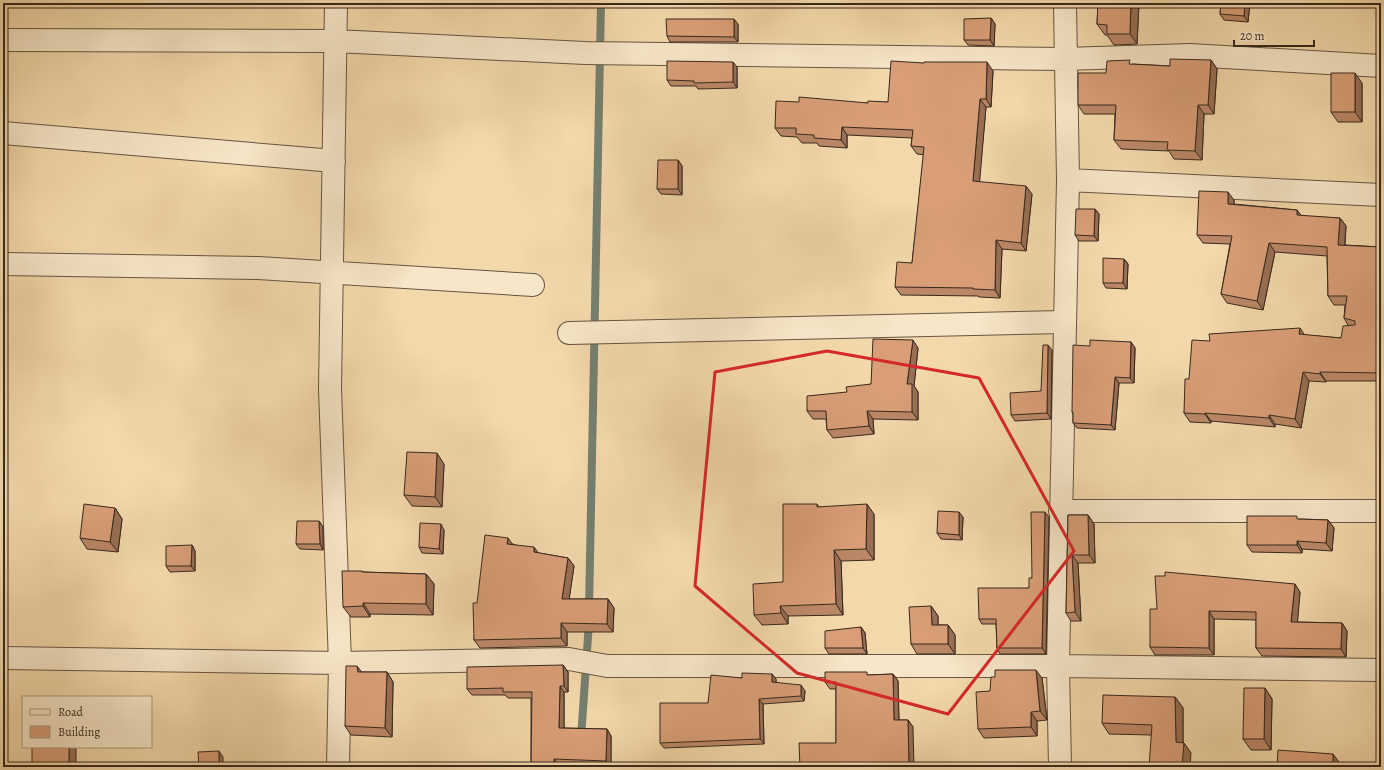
<svg xmlns="http://www.w3.org/2000/svg" width="1384" height="770" font-family="Alegreya,serif">
  <style>
    .lines { fill: none; stroke-linecap: round; stroke-linejoin: round }
    .stream { stroke: #74806f; stroke-width: 8 }
    .minor-casing { stroke: #665540; stroke-width: 24 }
    .minor { stroke: #f7e6c8; stroke-width: 22 }
    .wall { fill: #bb8867; stroke: #37291d }
    .shaded-wall { fill: #986f54; stroke: #37291d }
    .building { fill: #d99e78; stroke: #37291d }
    .marked { fill: none; stroke: #d62828; stroke-width: 3; stroke-linejoin: round }
  </style>
  <rect width="100%" height="100%" fill="#f3d8ab"/>
  <filter id="stains"><feTurbulence type="fractalNoise" baseFrequency=".005" numOctaves="4"/><feColorMatrix values="0 0 0 0 .2 0 0 0 0 .09 0 0 0 0 .02 0 0 0 .5 -.17"/></filter>
  <radialGradient id="worn" r=".72"><stop offset=".6" stop-color="#630" stop-opacity="0"/><stop offset="1" stop-color="#630" stop-opacity=".3"/></radialGradient>
  <g class="lines">
    <path class="stream" d="M 589,609 L 601,3
      M 581,738 L 589,622"/>
    <defs>
      <path id="minor" d="M 336,3 L 330,389 L 340,663 L 338,767
        M 3,40 L 335,41 L 585,53 L 1065,59 L 1190,55 L 1381,66
        M 3,133 L 334,161
        M 1068,180 L 1381,195
        M 3,264 L 258,268 L 533,285
        M 569,333 L 1064,322
        M 1060,511 L 1381,511
        M 3,658 L 340,663 L 569,659 L 607,666 L 1058,666 L 1381,670
        M 1060,767 L 1058,666 L 1068,180 L 1065,3"/>
    </defs>
    <use href="#minor" class="minor-casing"/>
    <use href="#minor" class="minor"/>
  </g>
  <path class="wall" d="M 1098,3 L 1139,3 L 1137,44 L 1114,45 L 1107,35 L 1105,35 L 1097,24 Z
    M 1221,3 L 1250,3 L 1248,22 L 1224,20 L 1220,14 Z
    M 991,18 L 995,24 L 994,46 L 968,45 L 964,40 Z
    M 738,24 L 738,42 L 670,42 L 667,36 Z
    M 1211,60 L 1217,69 L 1214,114 L 1204,114 L 1202,160 L 1174,159 L 1169,151 L 1121,149 L 1114,140 L 1115,114 L 1084,114 L 1078,105 L 1106,73 L 1133,64 L 1170,66 Z
    M 737,67 L 737,88 L 698,89 L 696,86 L 671,86 L 667,80 Z
    M 993,71 L 991,107 L 986,107 L 979,182 L 1032,194 L 1026,251 L 1002,249 L 1000,298 L 979,297 L 978,296 L 901,295 L 895,287 L 912,263 L 924,155 L 917,154 L 911,146 L 912,138 L 847,135 L 847,148 L 819,146 L 817,143 L 802,143 L 797,137 L 781,136 L 775,128 L 799,102 L 868,103 L 888,102 Z
    M 1362,83 L 1362,122 L 1338,122 L 1331,112 Z
    M 678,160 L 682,166 L 682,195 L 661,194 L 657,189 Z
    M 1234,200 L 1234,204 L 1297,210 L 1301,216 L 1340,218 L 1346,226 L 1345,245 L 1381,247 L 1381,381 L 1326,381 L 1326,382 L 1309,381 L 1301,428 L 1275,424 L 1275,427 L 1211,421 L 1211,423 L 1190,422 L 1184,413 L 1189,379 L 1210,341 L 1305,335 L 1341,338 L 1348,325 L 1344,318 L 1345,305 L 1334,305 L 1328,296 L 1327,256 L 1275,252 L 1263,310 L 1227,303 L 1221,294 L 1230,244 L 1203,243 L 1197,235 Z
    M 1095,209 L 1099,214 L 1098,241 L 1079,241 L 1075,235 Z
    M 1124,259 L 1128,264 L 1127,289 L 1106,288 L 1103,283 Z
    M 1131,342 L 1135,348 L 1134,383 L 1119,383 L 1115,430 L 1077,428 L 1073,423 L 1073,414 L 1072,412 L 1090,346 Z
    M 918,348 L 914,386 L 918,392 L 918,420 L 873,419 L 874,434 L 833,438 L 827,430 L 826,419 L 813,419 L 807,411 L 847,392 L 871,384 Z
    M 1052,350 L 1051,419 L 1015,421 L 1011,415 L 1041,391 Z
    M 444,464 L 442,507 L 412,506 L 404,495 Z
    M 817,504 L 819,507 L 874,514 L 874,560 L 841,561 L 843,615 L 788,616 L 788,624 L 762,625 L 754,615 L 783,582 Z
    M 115,508 L 122,519 L 118,552 L 87,549 L 80,538 Z
    M 1068,515 L 1088,515 L 1094,524 L 1095,563 L 1078,563 L 1081,621 L 1071,621 L 1066,613 Z
    M 963,517 L 962,540 L 941,539 L 937,533 Z
    M 1049,517 L 1046,654 L 1000,654 L 997,648 L 996,624 L 982,624 L 979,619 L 1029,588 Z
    M 1299,519 L 1328,520 L 1334,528 L 1332,551 L 1302,549 L 1302,553 L 1252,552 L 1247,545 Z
    M 319,521 L 323,527 L 323,550 L 300,549 L 296,544 Z
    M 444,530 L 443,554 L 422,553 L 419,547 Z
    M 513,544 L 539,553 L 568,558 L 574,566 L 569,599 L 608,599 L 614,608 L 613,632 L 567,632 L 567,646 L 480,648 L 474,640 L 477,603 Z
    M 192,545 L 195,551 L 195,571 L 170,572 L 166,566 Z
    M 362,571 L 363,572 L 426,574 L 434,584 L 433,615 L 370,614 L 370,617 L 351,617 L 343,607 Z
    M 1300,592 L 1297,622 L 1342,623 L 1347,631 L 1346,657 L 1262,656 L 1256,648 L 1256,620 L 1214,619 L 1214,655 L 1155,655 L 1150,647 L 1157,609 Z
    M 931,606 L 938,616 L 938,625 L 948,625 L 955,635 L 955,654 L 917,654 L 911,644 Z
    M 861,627 L 865,633 L 867,654 L 829,654 L 825,648 Z
    M 563,665 L 568,672 L 568,692 L 564,692 L 564,728 L 607,729 L 611,736 L 611,767 L 558,765 L 531,767 L 531,698 L 508,698 L 505,695 L 472,695 L 467,689 Z
    M 362,672 L 387,672 L 393,682 L 392,737 L 351,735 L 345,726 Z
    M 772,674 L 776,679 L 776,682 L 805,691 L 804,701 L 763,704 L 764,744 L 664,748 L 660,743 L 708,703 L 742,678 Z
    M 893,674 L 898,681 L 899,720 L 908,720 L 913,727 L 836,743 L 836,689 L 830,689 L 825,682 L 869,675 Z
    M 1042,678 L 1047,720 L 1037,721 L 1037,736 L 984,738 L 978,729 L 990,691 Z
    M 1265,688 L 1272,699 L 1271,750 L 1251,750 L 1243,739 Z
    M 1175,697 L 1183,708 L 1183,742 L 1184,743 L 1191,753 L 1151,735 L 1109,734 L 1102,723 Z"/>
  <path class="shaded-wall" d="M 1131,3 L 1139,3 L 1137,44 L 1130,34 Z
    M 1245,3 L 1250,3 L 1248,22 L 1244,16 Z
    M 991,18 L 995,24 L 994,46 L 990,40 Z
    M 734,19 L 738,24 L 738,42 L 734,37 Z
    M 1211,60 L 1217,69 L 1214,114 L 1208,105 Z
    M 733,62 L 737,67 L 737,88 L 733,82 Z
    M 987,62 L 993,71 L 991,107 L 986,99 Z
    M 1355,73 L 1362,83 L 1362,122 L 1355,112 Z
    M 980,99 L 986,107 L 979,189 L 973,181 Z
    M 1198,105 L 1204,114 L 1202,160 L 1195,151 Z
    M 842,127 L 847,135 L 847,148 L 841,140 Z
    M 678,160 L 682,166 L 682,195 L 678,189 Z
    M 1026,186 L 1032,194 L 1026,251 L 1021,243 Z
    M 1228,192 L 1234,200 L 1234,212 L 1228,204 Z
    M 1095,209 L 1099,214 L 1098,241 L 1094,236 Z
    M 1297,210 L 1303,218 L 1297,215 Z
    M 1340,218 L 1346,226 L 1344,253 L 1338,245 Z
    M 996,240 L 1002,249 L 1000,298 L 995,290 Z
    M 1269,243 L 1275,252 L 1263,310 L 1257,301 Z
    M 1124,259 L 1128,264 L 1127,289 L 1123,283 Z
    M 1300,328 L 1306,337 L 1299,334 Z
    M 913,340 L 918,348 L 914,386 L 918,392 L 918,420 L 912,412 L 907,384 Z
    M 1131,342 L 1135,348 L 1134,383 L 1130,378 Z
    M 1048,345 L 1052,350 L 1051,419 L 1047,413 Z
    M 1303,372 L 1309,381 L 1301,428 L 1295,419 Z
    M 1320,372 L 1326,381 L 1326,382 L 1320,374 Z
    M 1115,377 L 1119,383 L 1115,430 L 1111,425 Z
    M 867,411 L 873,419 L 874,434 L 869,426 Z
    M 1205,413 L 1211,421 L 1211,423 L 1205,414 Z
    M 1269,415 L 1275,424 L 1275,427 L 1269,418 Z
    M 437,453 L 444,464 L 442,507 L 435,497 Z
    M 867,504 L 874,514 L 874,560 L 866,549 Z
    M 115,508 L 122,519 L 118,552 L 110,542 Z
    M 959,512 L 963,517 L 962,540 L 959,535 Z
    M 1045,512 L 1049,517 L 1046,654 L 1042,648 Z
    M 1088,515 L 1094,524 L 1095,563 L 1089,555 Z
    M 1328,520 L 1334,528 L 1332,551 L 1326,543 Z
    M 319,521 L 323,527 L 323,550 L 320,544 Z
    M 441,524 L 444,530 L 443,554 L 439,549 Z
    M 508,538 L 514,546 L 507,544 Z
    M 1297,541 L 1302,549 L 1302,553 L 1297,545 Z
    M 192,545 L 195,551 L 195,571 L 191,566 Z
    M 534,547 L 540,555 L 534,552 Z
    M 834,550 L 841,561 L 843,615 L 836,604 Z
    M 1072,555 L 1078,563 L 1081,621 L 1075,612 Z
    M 568,558 L 574,566 L 568,607 L 562,599 Z
    M 426,574 L 434,584 L 433,615 L 426,604 Z
    M 1295,584 L 1300,592 L 1297,629 L 1291,622 Z
    M 608,599 L 614,608 L 613,632 L 607,624 Z
    M 363,603 L 370,614 L 370,617 L 363,606 Z
    M 780,606 L 788,616 L 788,624 L 781,613 Z
    M 931,606 L 938,616 L 938,635 L 932,625 Z
    M 1209,611 L 1214,619 L 1214,655 L 1209,648 Z
    M 561,623 L 567,632 L 567,646 L 561,638 Z
    M 1342,623 L 1347,631 L 1346,657 L 1341,649 Z
    M 948,625 L 955,635 L 955,654 L 948,644 Z
    M 861,627 L 865,633 L 867,654 L 863,648 Z
    M 563,665 L 568,672 L 568,692 L 564,686 Z
    M 357,666 L 364,675 L 358,672 Z
    M 1036,670 L 1042,678 L 1047,720 L 1040,711 Z
    M 387,672 L 393,682 L 392,737 L 385,728 Z
    M 772,674 L 776,679 L 776,687 L 772,682 Z
    M 893,674 L 898,681 L 899,727 L 894,720 Z
    M 801,685 L 805,691 L 804,701 L 801,696 Z
    M 560,686 L 564,692 L 564,734 L 559,728 Z
    M 1265,688 L 1272,699 L 1271,750 L 1264,739 Z
    M 1175,697 L 1183,708 L 1183,751 L 1184,743 L 1191,753 L 1190,767 L 1182,767 L 1176,742 Z
    M 759,699 L 763,704 L 764,744 L 760,739 Z
    M 1031,712 L 1037,721 L 1037,736 L 1031,727 Z
    M 908,720 L 913,727 L 914,767 L 909,767 Z
    M 607,729 L 611,736 L 611,767 L 606,761 Z
    M 69,747 L 76,747 L 76,767 L 69,767 Z
    M 219,751 L 223,757 L 223,767 L 219,767 Z
    M 1333,754 L 1339,762 L 1339,767 L 1333,767 Z
    M 554,759 L 558,765 L 558,767 L 554,767 Z"/>
  <path class="building" d="M 1098,3 L 1131,3 L 1130,34 L 1107,34 L 1107,25 L 1097,24 Z
    M 1221,3 L 1245,3 L 1244,16 L 1220,14 Z
    M 991,18 L 990,40 L 964,40 L 964,19 Z
    M 666,19 L 734,19 L 734,37 L 667,36 Z
    M 1170,59 L 1211,60 L 1208,105 L 1198,105 L 1195,151 L 1167,150 L 1168,142 L 1114,140 L 1116,105 L 1078,105 L 1078,73 L 1106,73 L 1107,61 L 1130,60 L 1129,64 L 1170,66 Z
    M 667,61 L 733,62 L 733,82 L 694,83 L 694,81 L 667,80 Z
    M 891,61 L 924,63 L 924,62 L 987,62 L 986,99 L 980,99 L 973,181 L 1026,186 L 1021,243 L 996,240 L 995,290 L 973,289 L 973,288 L 895,287 L 897,262 L 912,263 L 924,147 L 911,146 L 913,130 L 842,127 L 841,140 L 814,138 L 814,135 L 796,134 L 796,128 L 775,128 L 776,101 L 799,102 L 799,97 L 868,103 L 868,101 L 888,102 Z
    M 1331,73 L 1355,73 L 1355,112 L 1331,112 Z
    M 658,160 L 678,160 L 678,189 L 657,189 Z
    M 1199,191 L 1228,192 L 1228,204 L 1297,210 L 1297,215 L 1340,218 L 1338,245 L 1381,247 L 1381,373 L 1320,372 L 1320,374 L 1303,372 L 1295,419 L 1269,415 L 1269,418 L 1205,413 L 1205,414 L 1184,413 L 1185,379 L 1189,379 L 1192,340 L 1210,341 L 1209,334 L 1300,328 L 1299,334 L 1341,338 L 1343,326 L 1355,325 L 1355,321 L 1344,318 L 1347,296 L 1328,296 L 1327,247 L 1269,243 L 1257,301 L 1221,294 L 1232,236 L 1197,235 Z
    M 1076,209 L 1095,209 L 1094,236 L 1075,235 Z
    M 1103,258 L 1124,259 L 1123,283 L 1103,283 Z
    M 873,339 L 913,340 L 907,384 L 912,384 L 912,412 L 867,411 L 869,426 L 827,430 L 826,411 L 807,411 L 807,396 L 847,392 L 846,387 L 871,384 Z
    M 1090,340 L 1131,342 L 1130,378 L 1115,377 L 1111,425 L 1073,423 L 1073,412 L 1072,412 L 1073,345 L 1090,346 Z
    M 1043,345 L 1048,345 L 1047,413 L 1011,415 L 1010,393 L 1041,391 Z
    M 407,452 L 437,453 L 435,497 L 404,495 Z
    M 84,504 L 115,508 L 110,542 L 80,538 Z
    M 783,504 L 817,504 L 817,507 L 867,504 L 866,549 L 834,550 L 836,604 L 780,606 L 781,613 L 754,615 L 753,584 L 783,582 Z
    M 938,511 L 959,512 L 959,535 L 937,533 Z
    M 1031,512 L 1045,512 L 1042,648 L 997,648 L 996,619 L 979,619 L 978,588 L 1029,588 L 1029,578 L 1032,578 Z
    M 1068,515 L 1088,515 L 1089,555 L 1072,555 L 1075,612 L 1066,613 Z
    M 1247,516 L 1297,516 L 1297,519 L 1328,520 L 1326,543 L 1297,541 L 1297,545 L 1247,545 Z
    M 297,521 L 319,521 L 320,544 L 296,544 Z
    M 420,523 L 441,524 L 439,549 L 419,547 Z
    M 485,535 L 508,538 L 507,544 L 534,547 L 534,552 L 568,558 L 562,599 L 608,599 L 607,624 L 561,623 L 561,638 L 474,640 L 473,603 L 477,603 Z
    M 192,545 L 191,566 L 166,566 L 166,546 Z
    M 342,571 L 362,571 L 362,572 L 426,574 L 426,604 L 363,603 L 363,606 L 343,607 Z
    M 1165,572 L 1295,584 L 1291,622 L 1342,623 L 1341,649 L 1256,648 L 1256,612 L 1209,611 L 1209,648 L 1150,647 L 1150,609 L 1157,609 L 1155,576 L 1165,576 Z
    M 931,606 L 932,625 L 948,625 L 948,644 L 911,644 L 909,607 Z
    M 861,627 L 863,648 L 825,648 L 825,631 Z
    M 563,665 L 564,686 L 560,686 L 559,728 L 607,729 L 606,761 L 554,759 L 554,767 L 531,767 L 532,692 L 503,692 L 503,688 L 467,689 L 467,667 Z
    M 346,666 L 357,666 L 358,672 L 387,672 L 385,728 L 345,726 Z
    M 995,670 L 1036,670 L 1040,711 L 1031,712 L 1031,727 L 978,729 L 976,692 L 990,691 L 991,677 L 995,677 Z
    M 825,672 L 867,672 L 867,675 L 893,674 L 894,720 L 908,720 L 909,767 L 800,767 L 799,743 L 836,743 L 836,682 L 825,682 Z
    M 742,673 L 772,674 L 772,682 L 801,685 L 801,696 L 759,699 L 760,739 L 660,743 L 660,703 L 708,703 L 711,675 L 742,678 Z
    M 1244,688 L 1265,688 L 1264,739 L 1243,739 Z
    M 1103,695 L 1175,697 L 1176,742 L 1184,743 L 1182,767 L 1149,767 L 1152,725 L 1102,723 Z
    M 32,747 L 69,747 L 69,767 L 32,767 Z
    M 1278,750 L 1333,754 L 1333,767 L 1277,767 Z
    M 219,751 L 219,767 L 199,767 L 198,752 Z"/>
  <path class="marked" d="M 827,351 L 979,378 L 1074,551 L 948,714 L 797,673 L 695,586 L 715,372 Z"/>
  <rect width="1384" height="770" fill="none" stroke="#f3d8ab" stroke-width="16"/>
  <rect x="4" y="4" width="1376" height="762" fill="none" stroke="#37291d" stroke-width="2"/>
  <rect x="8" y="8" width="1368" height="754" fill="none" stroke="#37291d"/>
  <rect x="22" y="696" width="130" height="52" fill="#f7e6c8" stroke="#aa9a84"/>
  <rect x="30" y="709" width="20" height="6" fill="#f7e6c8" stroke="#aa9a84"/>
  <text x="58" y="716" font-size="12" fill="#37291d">Road</text>
  <rect x="30" y="726" width="20" height="12" fill="#d99e78" stroke="#aa9a84"/>
  <text x="58" y="736" font-size="12" fill="#37291d">Building</text>
  <path d="M1234 40v6h80v-6" fill="none" stroke="#37291d" stroke-width="2"/>
  <text x="1240" y="40" font-size="12" fill="#37291d" stroke="#f7e6c8" stroke-width="3" paint-order="stroke">20 m</text>
  <rect width="100%" height="100%" filter="url(#stains)"/>
  <rect width="100%" height="100%" fill="url(#worn)"/>
</svg>
